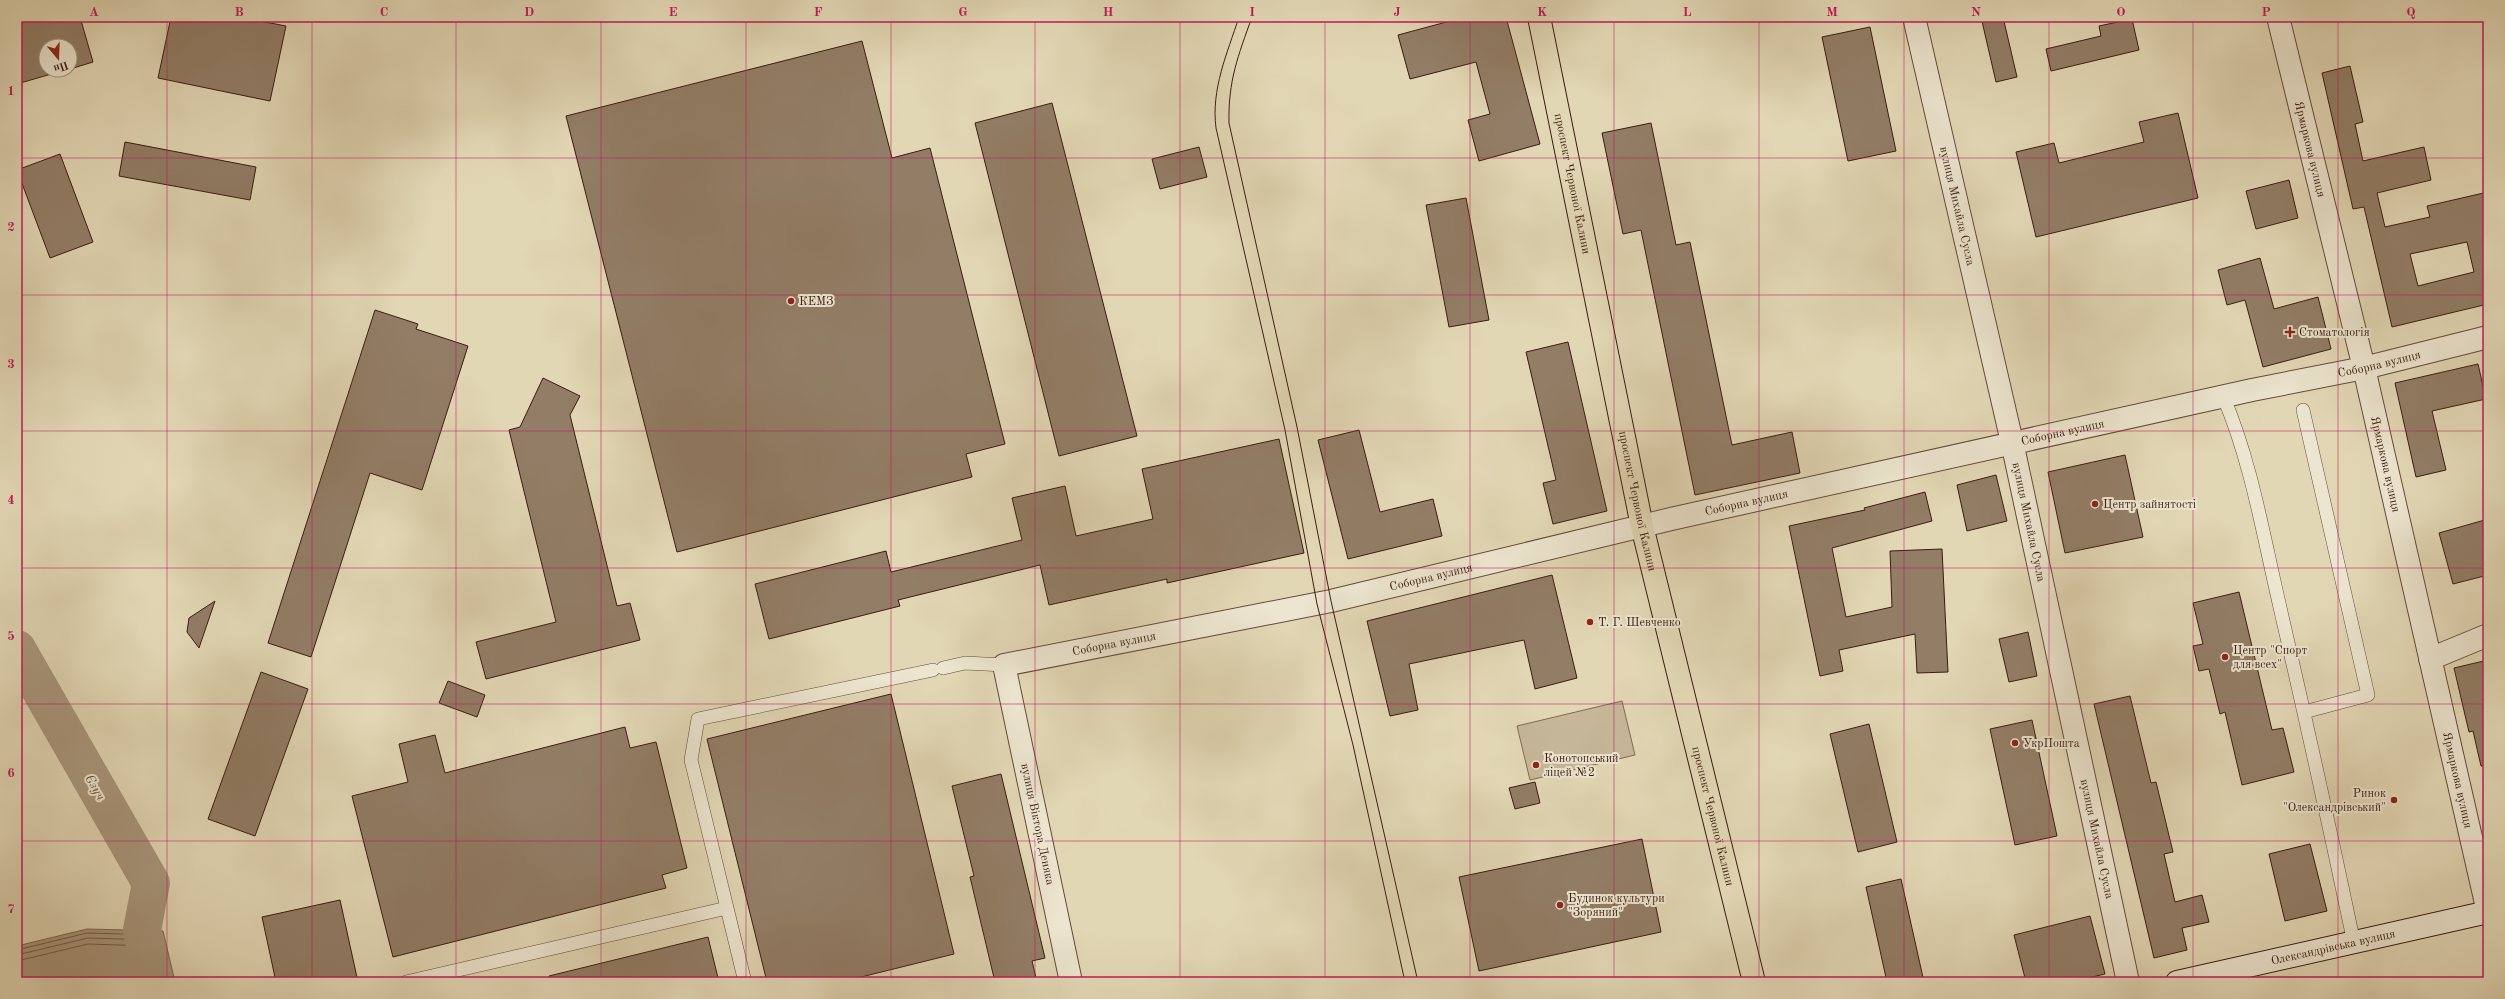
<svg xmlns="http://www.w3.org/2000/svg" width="2505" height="999" font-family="'Old Standard TT',serif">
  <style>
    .green { fill: #c6b799; stroke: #806a54 }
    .water { fill: #a9977d; stroke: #7d6651 }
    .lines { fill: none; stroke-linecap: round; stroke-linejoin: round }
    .shore { stroke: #725a46; stroke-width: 1 }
    .river { stroke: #a9977d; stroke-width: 38 }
    .building { fill: #927d66; stroke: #3b1c10; fill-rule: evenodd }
    .service-casing { stroke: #654b39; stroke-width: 14 }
    .minor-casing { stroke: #654b39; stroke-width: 24 }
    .secondary-casing { stroke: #3b1c10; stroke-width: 24 }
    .primary-casing { stroke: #3b1c10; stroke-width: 24 }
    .service { stroke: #ece5cf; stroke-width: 13 }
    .minor { stroke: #ece5cf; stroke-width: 22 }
    .secondary { stroke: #ece5cf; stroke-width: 22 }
    .primary { stroke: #e2d7b5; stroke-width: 22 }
    .tram { stroke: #3b1c10; stroke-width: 1 }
    .grid { fill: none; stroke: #c2185b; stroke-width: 1; stroke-opacity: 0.55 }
    .poi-dot { fill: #8f2418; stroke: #ece5cf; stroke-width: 1.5 }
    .labels { text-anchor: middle; stroke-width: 4; stroke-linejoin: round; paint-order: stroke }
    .street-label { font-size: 12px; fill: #3b1c10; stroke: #ece5cf }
    .poi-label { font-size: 12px; fill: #3b1c10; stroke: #ece5cf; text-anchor: start }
    .water-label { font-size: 13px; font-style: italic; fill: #624736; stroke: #ece5cf }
    .neatline { fill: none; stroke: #c2185b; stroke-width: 1.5 }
    .grid-label { font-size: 13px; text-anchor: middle; font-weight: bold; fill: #c2185b }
  </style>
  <rect width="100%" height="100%" fill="#e2d7b5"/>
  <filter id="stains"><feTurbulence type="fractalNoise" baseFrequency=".005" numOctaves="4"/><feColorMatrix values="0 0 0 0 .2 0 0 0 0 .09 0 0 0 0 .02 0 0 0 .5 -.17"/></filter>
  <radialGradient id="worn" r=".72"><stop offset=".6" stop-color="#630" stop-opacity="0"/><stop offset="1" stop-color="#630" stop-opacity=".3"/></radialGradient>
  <path class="green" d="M 1622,701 L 1635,755 L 1530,780 L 1517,726 Z"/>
  <path class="water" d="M 87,929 L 163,931 L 175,982 L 17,982 L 17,946 Z"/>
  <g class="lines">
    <path class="shore" d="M 17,950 L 87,933 L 159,935 L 171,982
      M 17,955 L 88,938 L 155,940 L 166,982
      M 17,961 L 88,944 L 150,946 L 159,982"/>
    <path class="river" d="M 17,649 L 151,883 L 142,930 L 152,982"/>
  </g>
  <path class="building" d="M 17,17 L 80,17 L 93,62 L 70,69 L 70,46 L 46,46 L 46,70 L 65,70 L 17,84 Z
    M 171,17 L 239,17 L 286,26 L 270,101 L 158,78 Z
    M 1465,17 L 1506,17 L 1540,144 L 1479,161 L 1468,120 L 1490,114 L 1476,62 L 1410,79 L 1398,35 Z
    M 1981,17 L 2003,17 L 2017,77 L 1996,82 Z
    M 2132,19 L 2139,50 L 2051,71 L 2046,49 L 2101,36 L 2099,26 Z
    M 1870,27 L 1896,151 L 1848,161 L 1822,37 Z
    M 862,41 L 892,158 L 930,148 L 1005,444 L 966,454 L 972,477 L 677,552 L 566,116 Z
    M 2350,66 L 2363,122 L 2355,124 L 2363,161 L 2424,147 L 2431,180 L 2377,193 L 2385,227 L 2430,217 L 2427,206 L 2488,192 L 2488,304 L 2392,327 L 2364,207 L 2353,209 L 2322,73 ZM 2467,242 L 2474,272 L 2418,286 L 2410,254 Z
    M 1052,103 L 1137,436 L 1059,456 L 975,123 Z
    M 2178,113 L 2198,198 L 2036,237 L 2016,152 L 2054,143 L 2059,163 L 2144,142 L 2139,122 Z
    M 1651,123 L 1676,245 L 1690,242 L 1732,445 L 1792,432 L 1800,473 L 1695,495 L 1641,230 L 1623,234 L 1602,133 Z
    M 125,142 L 256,167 L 250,200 L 119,176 Z
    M 1199,147 L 1207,177 L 1160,189 L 1152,159 Z
    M 60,154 L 93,242 L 50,258 L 17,170 Z
    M 2289,180 L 2298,218 L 2256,229 L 2246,191 Z
    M 1466,198 L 1489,320 L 1449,327 L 1426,205 Z
    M 2260,258 L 2274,309 L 2318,297 L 2331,349 L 2263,367 L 2245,300 L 2227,305 L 2218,270 Z
    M 375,310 L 418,324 L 416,329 L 468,346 L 422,490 L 370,473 L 311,657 L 268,643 Z
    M 1568,342 L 1607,511 L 1553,524 L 1543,483 L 1556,480 L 1526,352 Z
    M 2478,364 L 2486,399 L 2432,411 L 2446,470 L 2416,477 L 2395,383 Z
    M 543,378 L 580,396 L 570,415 L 617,606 L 630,603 L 640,640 L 486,679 L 476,642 L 556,622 L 509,430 L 520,427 Z
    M 1359,430 L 1380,512 L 1433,499 L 1442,536 L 1348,559 L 1318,440 Z
    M 1279,439 L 1304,553 L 1167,583 L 1167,579 L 1049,605 L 1040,565 L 898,600 L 900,606 L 769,639 L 755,584 L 886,551 L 891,572 L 1022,540 L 1012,498 L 1065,486 L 1076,536 L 1153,519 L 1142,469 Z
    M 2125,455 L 2143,537 L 2065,553 L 2048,472 Z
    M 1996,475 L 2007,521 L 1967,531 L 1957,485 Z
    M 1925,492 L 1932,521 L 1832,548 L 1846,617 L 1892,607 L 1890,551 L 1942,549 L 1948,672 L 1917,673 L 1915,634 L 1839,650 L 1843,671 L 1820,676 L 1789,526 L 1865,510 L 1864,508 Z
    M 2488,519 L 2488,575 L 2453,584 L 2439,533 Z
    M 1552,575 L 1577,678 L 1535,689 L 1524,640 L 1409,664 L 1418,710 L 1390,716 L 1367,621 Z
    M 2239,592 L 2272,730 L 2283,728 L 2294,772 L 2242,785 L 2225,712 L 2220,714 L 2209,669 L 2199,671 L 2193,646 L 2203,644 L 2193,603 Z
    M 215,601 L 199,648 L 187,632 L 189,618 Z
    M 2028,632 L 2037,676 L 2009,682 L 1999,639 Z
    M 2488,660 L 2488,766 L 2481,766 L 2473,731 L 2469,732 L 2454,668 Z
    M 261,672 L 308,689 L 255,836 L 208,819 Z
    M 448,681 L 485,695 L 477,717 L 439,703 Z
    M 891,694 L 954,954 L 841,982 L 767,982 L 707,739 Z
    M 2130,696 L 2151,783 L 2156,782 L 2173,852 L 2164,854 L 2175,902 L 2202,895 L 2209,922 L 2182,928 L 2187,950 L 2154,958 L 2094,704 Z
    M 2032,720 L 2057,836 L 2015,845 L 1990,729 Z
    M 1869,724 L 1897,842 L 1858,852 L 1830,734 Z
    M 625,727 L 630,748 L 656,742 L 687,868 L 662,875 L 666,888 L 393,957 L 352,796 L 408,782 L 399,744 L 435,735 L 445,773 Z
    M 1001,774 L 1045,958 L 1032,961 L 1037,982 L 995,982 L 970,877 L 974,876 L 952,786 Z
    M 1535,782 L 1540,803 L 1515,809 L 1509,788 Z
    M 1642,839 L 1661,932 L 1479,971 L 1459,877 Z
    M 2310,844 L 2327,911 L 2285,921 L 2269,854 Z
    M 1901,879 L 1924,982 L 1887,982 L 1866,887 Z
    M 340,900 L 358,982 L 276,982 L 262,917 Z
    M 2090,916 L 2105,974 L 2070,982 L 2026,982 L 2014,935 Z
    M 708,937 L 719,982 L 549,982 L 549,976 Z"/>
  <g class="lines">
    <defs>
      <path id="service" d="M 2223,396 C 2251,461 2263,534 2279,603 C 2305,716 2330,829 2354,943
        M 2303,410 L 2368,695 L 2304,712
        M 943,668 L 965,663 L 1004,665
        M 406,982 L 727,908
        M 745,982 L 691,760 L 698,719 L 933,670"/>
      <g id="minor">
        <path id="s1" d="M 1914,17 L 2012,442 L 2128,982"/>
        <path id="s2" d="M 2278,17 L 2364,368 L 2488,912"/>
        <path d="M 2430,659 L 2488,635"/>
        <path id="s3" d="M 1071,982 L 1004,665 L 1331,601 L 1671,519 L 2252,390 L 2364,368 L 2488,337"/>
      </g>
      <g id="secondary">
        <path id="s4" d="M 2177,982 L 2488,912"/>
      </g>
      <g id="primary">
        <path id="s5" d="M 1539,17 L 1642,526 L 1754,982"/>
      </g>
    </defs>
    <use href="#service" class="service-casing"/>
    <use href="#minor" class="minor-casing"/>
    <use href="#secondary" class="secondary-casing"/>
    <use href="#primary" class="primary-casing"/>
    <use href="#service" class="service"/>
    <use href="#minor" class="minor"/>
    <use href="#secondary" class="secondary"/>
    <use href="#primary" class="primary"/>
    <path class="tram" d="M 1239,17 C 1227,54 1211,89 1216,128 L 1285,430 L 1317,604 L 1353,745 L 1405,982
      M 1252,17 C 1238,56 1228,81 1229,123 L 1297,427 L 1331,601 L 1418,982"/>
  </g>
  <path class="grid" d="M 167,17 L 167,982M 312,17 L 312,982M 456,17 L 456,982M 601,17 L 601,982M 746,17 L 746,982M 891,17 L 891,982M 1035,17 L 1035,982M 1180,17 L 1180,982M 1325,17 L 1325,982M 1470,17 L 1470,982M 1614,17 L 1614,982M 1759,17 L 1759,982M 1904,17 L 1904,982M 2049,17 L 2049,982M 2193,17 L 2193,982M 2338,17 L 2338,982M 17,158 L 2488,158M 17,295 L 2488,295M 17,431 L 2488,431M 17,568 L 2488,568M 17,704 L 2488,704M 17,841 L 2488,841"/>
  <g class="poi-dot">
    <circle cx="791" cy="301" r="4"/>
    <path d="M2288 326h4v4h4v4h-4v4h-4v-4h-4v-4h4z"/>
    <circle cx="2095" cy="504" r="4"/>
    <circle cx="1590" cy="622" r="4"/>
    <circle cx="2225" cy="657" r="4"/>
    <circle cx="2015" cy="743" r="4"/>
    <circle cx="1536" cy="765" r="4"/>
    <circle cx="2394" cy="800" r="4"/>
    <circle cx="1560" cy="905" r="4"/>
  </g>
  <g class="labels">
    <g class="street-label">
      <text dy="4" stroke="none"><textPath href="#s2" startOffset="136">Ярмаркова вулиця</textPath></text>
      <text dy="4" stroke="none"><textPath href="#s5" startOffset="170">проспект Червоної Калини</textPath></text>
      <text dy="4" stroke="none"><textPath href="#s1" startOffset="194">вулиця Михайла Сусла</textPath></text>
      <text dy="4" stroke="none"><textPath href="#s3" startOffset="1732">Соборна вулиця</textPath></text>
      <text dy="4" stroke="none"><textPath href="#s3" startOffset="1408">Соборна вулиця</textPath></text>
      <text dy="4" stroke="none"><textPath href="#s2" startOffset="460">Ярмаркова вулиця</textPath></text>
      <text dy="4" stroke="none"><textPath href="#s5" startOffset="494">проспект Червоної Калини</textPath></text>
      <text dy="4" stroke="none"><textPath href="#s3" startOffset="1084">Соборна вулиця</textPath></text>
      <text dy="4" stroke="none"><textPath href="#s1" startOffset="518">вулиця Михайла Сусла</textPath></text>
      <text dy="4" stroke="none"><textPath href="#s3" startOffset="760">Соборна вулиця</textPath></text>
      <text dy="4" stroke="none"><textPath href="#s3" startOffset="436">Соборна вулиця</textPath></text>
      <text dy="4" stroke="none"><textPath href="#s2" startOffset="784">Ярмаркова вулиця</textPath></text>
      <text dy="4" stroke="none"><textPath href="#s5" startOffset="818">проспект Червоної Калини</textPath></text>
      <text transform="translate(1038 824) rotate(78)" y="4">вулиця Віктора Деняка</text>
      <text dy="4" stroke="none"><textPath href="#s1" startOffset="842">вулиця Михайла Сусла</textPath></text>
      <text dy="4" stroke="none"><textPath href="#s4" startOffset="160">Олександрівська вулиця</textPath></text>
    </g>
    <g class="poi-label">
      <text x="799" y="305">КЕМЗ</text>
      <text x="2299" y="336">Стоматологія</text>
      <text x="2103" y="508">Центр зайнятості</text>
      <text x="1598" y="626">Т. Г. Шевченко</text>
      <text x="2233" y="654">Центр "Спорт<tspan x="2233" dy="14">для всех"</tspan></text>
      <text x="2023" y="747">УкрПошта</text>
      <text x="1544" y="762">Конотопський<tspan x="1544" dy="14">ліцей №2</tspan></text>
      <text x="2386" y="797" text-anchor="end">Ринок<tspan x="2386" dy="14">"Олександрівський"</tspan></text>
      <text x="1568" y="902">Будинок культури<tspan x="1568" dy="14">"Зоряний"</tspan></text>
    </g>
    <g class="water-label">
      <text transform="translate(96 787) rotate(60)" y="5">Єзуч</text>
    </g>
  </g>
  <rect width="2505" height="999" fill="none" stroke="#e2d7b5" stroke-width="44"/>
  <g transform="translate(58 58) rotate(161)"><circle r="19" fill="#ece5cf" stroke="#a59583"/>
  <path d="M0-3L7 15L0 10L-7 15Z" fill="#8f2418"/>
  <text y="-6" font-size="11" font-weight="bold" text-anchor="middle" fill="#3b1c10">Пн</text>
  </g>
  <rect x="22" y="22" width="2461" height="955" class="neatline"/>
  <g class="grid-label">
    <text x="94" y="16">A</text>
    <text x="239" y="16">B</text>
    <text x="384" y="16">C</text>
    <text x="529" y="16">D</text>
    <text x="673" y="16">E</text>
    <text x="818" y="16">F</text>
    <text x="963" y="16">G</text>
    <text x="1108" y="16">H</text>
    <text x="1252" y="16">I</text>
    <text x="1397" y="16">J</text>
    <text x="1542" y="16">K</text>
    <text x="1687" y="16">L</text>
    <text x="1832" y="16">M</text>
    <text x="1976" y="16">N</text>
    <text x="2121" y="16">O</text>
    <text x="2266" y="16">P</text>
    <text x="2411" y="16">Q</text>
    <text x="11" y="95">1</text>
    <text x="11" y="231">2</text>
    <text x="11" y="368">3</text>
    <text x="11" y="504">4</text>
    <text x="11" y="640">5</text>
    <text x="11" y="777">6</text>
    <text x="11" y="913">7</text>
  </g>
  <rect width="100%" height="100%" filter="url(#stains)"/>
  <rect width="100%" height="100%" fill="url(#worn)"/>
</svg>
